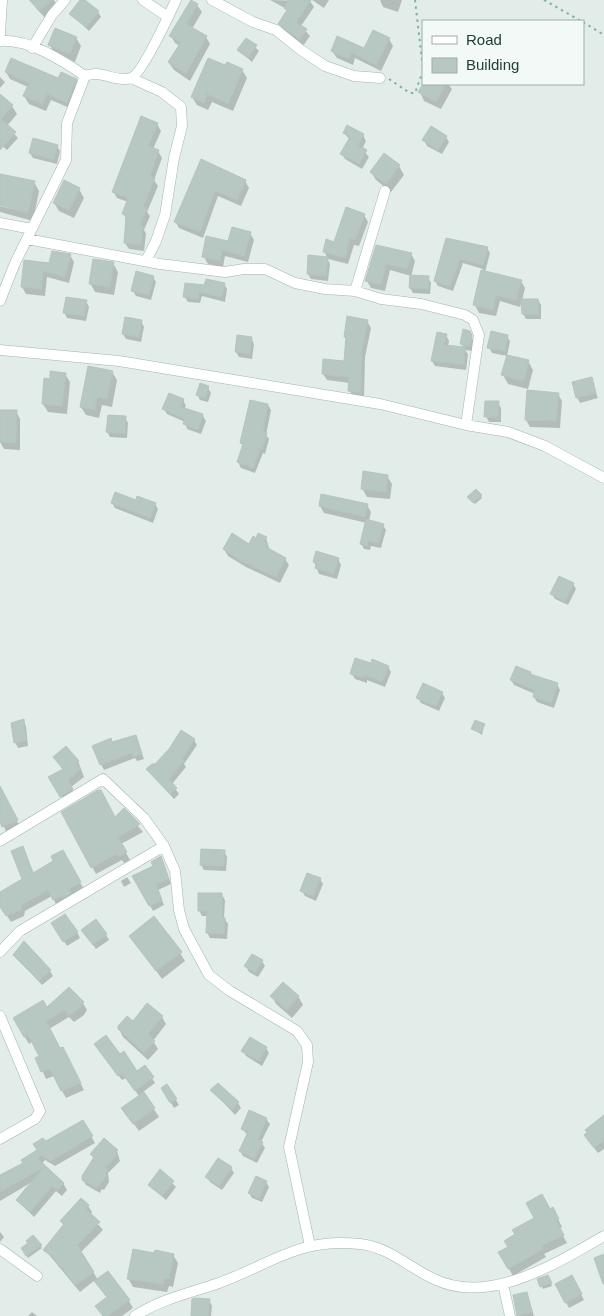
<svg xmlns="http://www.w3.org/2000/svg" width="604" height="1316" font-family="Helvetica,sans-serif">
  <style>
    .shadow { fill: #0003 }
    .building { fill: #b7c7c2; stroke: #b4c6c0 }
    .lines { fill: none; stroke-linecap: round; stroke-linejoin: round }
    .street-casing { stroke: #a4b4b0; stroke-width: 11 }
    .path { stroke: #81b1a6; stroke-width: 2; stroke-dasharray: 2.5 4; stroke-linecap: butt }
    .street { stroke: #fff; stroke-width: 10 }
  </style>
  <rect width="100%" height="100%" fill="#e2ece9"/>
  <path class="shadow" d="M 29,0 L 54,0 L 58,7 L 45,18 Z
    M 82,0 L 98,12 L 101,17 L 89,31 L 71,14 Z
    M 270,0 L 310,1 L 314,7 L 301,26 L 310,36 L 303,46 L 284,30 L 280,24 L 288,12 L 285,8 Z
    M 312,0 L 329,0 L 324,8 Z
    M 380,0 L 402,0 L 398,12 L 383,7 Z
    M 197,5 L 202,12 L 192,29 L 206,37 L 210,44 L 190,81 L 174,70 L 169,63 L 180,46 L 175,43 L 171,36 Z
    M 76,38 L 81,46 L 75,62 L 54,53 L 50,45 Z
    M 247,39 L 259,51 L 252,62 L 239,50 Z
    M 389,39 L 393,46 L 381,71 L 355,58 L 353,65 L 337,58 L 332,51 L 364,49 Z
    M 226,67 L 242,70 L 247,78 L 233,111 L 212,102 L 208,110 L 197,105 L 192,97 Z
    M 6,72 L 59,80 L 76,80 L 80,87 L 72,109 L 51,100 L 46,111 L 29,104 L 24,96 L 28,87 L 10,79 Z
    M 0,77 L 5,82 L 0,88 Z
    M 424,84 L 448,84 L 452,89 L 441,109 L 424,101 L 420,92 Z
    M 0,96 L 12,106 L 17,114 L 7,126 L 18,138 L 7,150 L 0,144 Z
    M 157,124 L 161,131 L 153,149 L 158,151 L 162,158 L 154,180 L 158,186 L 147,212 L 150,216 L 144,230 L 146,234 L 144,251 L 129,249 L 125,243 L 127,220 L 124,214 L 128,202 L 117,198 L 113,191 Z
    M 348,127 L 363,135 L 366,141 L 362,149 L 369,157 L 362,169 L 345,159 L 342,154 L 350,140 L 344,133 Z
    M 446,137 L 449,142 L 442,154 L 427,146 L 424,140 Z
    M 57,146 L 60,151 L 57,164 L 33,158 L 30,153 Z
    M 384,155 L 399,166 L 404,175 L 391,192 L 376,180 L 371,172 Z
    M 202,160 L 245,181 L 249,188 L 241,206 L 218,196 L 203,238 L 179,228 L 175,221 Z
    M 0,179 L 34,182 L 39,191 L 33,221 L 0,212 L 0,206 L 21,211 L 0,204 Z
    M 65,182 L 79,189 L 84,198 L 74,218 L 59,211 L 54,203 Z
    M 364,215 L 368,222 L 359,246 L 354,245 L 348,264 L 328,259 L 324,251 Z
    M 250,233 L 254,240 L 248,262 L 225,256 L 223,267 L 208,264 L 204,257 Z
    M 447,240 L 487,248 L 490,253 L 485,272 L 521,281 L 525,288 L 522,301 L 538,300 L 541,305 L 541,319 L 526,319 L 523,314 L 522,301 L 520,307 L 500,301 L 496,316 L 479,313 L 475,305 L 483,269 L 463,263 L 453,291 L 438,286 L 435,281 Z
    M 377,246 L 411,254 L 415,261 L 411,277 L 428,278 L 431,283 L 430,294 L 413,293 L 410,288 L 411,276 L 390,270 L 385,291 L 371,288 L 367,281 Z
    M 70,255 L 74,262 L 69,283 L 47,277 L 45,296 L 26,294 L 22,287 L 50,264 Z
    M 327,258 L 330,264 L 328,281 L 311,279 L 308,274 Z
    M 113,263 L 118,272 L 114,295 L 95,292 L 90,283 Z
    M 153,277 L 156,282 L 151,300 L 136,296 L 133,291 Z
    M 224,284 L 227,289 L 225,302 L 202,296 L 200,303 L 188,302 L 184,296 Z
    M 86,301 L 89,307 L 86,321 L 67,318 L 64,312 Z
    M 141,321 L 144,327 L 141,342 L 126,339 L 123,334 Z
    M 367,321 L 371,328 L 365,357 L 364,398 L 353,397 L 350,391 L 350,383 L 327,380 L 323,374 L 345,363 L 347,340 L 345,337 Z
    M 469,332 L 474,342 L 473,351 L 465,350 L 468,354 L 466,370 L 435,366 L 432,361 L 446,335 L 449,341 L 448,347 L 464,348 L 462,344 Z
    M 507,336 L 510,341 L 507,356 L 492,353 L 489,347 Z
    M 251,338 L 254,344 L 252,359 L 239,357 L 236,352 Z
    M 528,361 L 533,370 L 528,389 L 508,384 L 503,375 Z
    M 112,372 L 117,380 L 112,407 L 102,405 L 99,418 L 86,415 L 81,407 Z
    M 65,374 L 70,382 L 67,414 L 48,412 L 43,404 L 51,380 Z
    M 591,379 L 598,398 L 580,403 L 577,397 Z
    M 208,388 L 211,393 L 208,402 L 200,400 L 197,394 Z
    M 558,394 L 562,401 L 560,428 L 530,427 L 526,420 Z
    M 183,400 L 186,406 L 184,409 L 203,416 L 206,421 L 201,434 L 187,429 L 185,422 L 167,414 L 164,409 Z
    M 498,403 L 501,408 L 501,422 L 489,422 L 486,416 Z
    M 268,405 L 271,410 L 266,435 L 269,439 L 265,454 L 263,453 L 255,473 L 241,468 L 238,462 L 244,447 L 242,443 Z
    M 16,411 L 20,419 L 20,450 L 4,449 L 0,442 L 0,415 Z
    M 125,418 L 128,423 L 127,438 L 110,437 L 107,432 Z
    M 387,476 L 392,484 L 390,499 L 367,497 L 362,488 Z
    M 481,495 L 482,498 L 475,504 L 470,500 Z
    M 136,502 L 155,504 L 158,509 L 153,523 L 115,508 L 112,503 Z
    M 367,505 L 371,512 L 369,521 L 383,525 L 386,530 L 381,548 L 371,546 L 370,550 L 364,549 L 361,543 L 367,523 L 324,513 L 320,506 Z
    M 266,538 L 270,551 L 285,559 L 289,565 L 280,583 L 246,567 L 228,556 L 224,549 L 250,545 Z
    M 338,559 L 341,565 L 337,579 L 319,574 L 314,562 Z
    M 573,584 L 576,589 L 568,605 L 555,599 L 552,594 Z
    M 388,667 L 391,672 L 385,687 L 367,680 L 367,683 L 355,679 L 352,674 Z
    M 517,667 L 531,673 L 533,676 L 557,684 L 560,690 L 554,708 L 537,702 L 534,697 L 535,694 L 514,685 L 511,680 Z
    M 442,693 L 445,698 L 439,711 L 421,703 L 418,698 Z
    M 23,721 L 26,726 L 28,746 L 18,748 L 15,742 Z
    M 484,725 L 482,735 L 473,729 Z
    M 135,736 L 144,759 L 137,761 L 135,758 L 104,770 L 101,764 L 112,743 Z
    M 194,740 L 197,745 L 184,764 L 186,767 L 172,784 L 179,794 L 174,799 L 148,769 Z
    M 55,757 L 78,761 L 84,777 L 71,787 L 76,796 L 65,803 L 50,777 L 63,770 Z
    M 1,790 L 19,825 L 6,831 L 0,819 Z
    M 124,810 L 143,832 L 121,844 L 130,860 L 124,863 L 122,860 L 96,874 L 63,813 L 115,818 Z
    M 23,848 L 34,874 L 55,861 L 62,852 L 84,889 L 57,906 L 52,896 L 25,911 L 24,916 L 11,922 L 0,905 L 0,893 L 23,879 Z
    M 224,851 L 227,857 L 226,871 L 204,870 L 201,865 Z
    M 163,863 L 171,884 L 158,890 L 164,905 L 153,911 L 134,876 Z
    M 127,877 L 131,883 L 124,887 L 121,881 Z
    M 320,879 L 323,884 L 316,901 L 305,896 L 302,891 Z
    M 222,895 L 225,900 L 224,918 L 228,924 L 227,939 L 210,938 L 207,932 L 208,916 L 202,916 L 199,910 Z
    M 56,929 L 77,932 L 80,938 L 67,946 Z
    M 86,935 L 106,935 L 109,940 L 96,949 Z
    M 131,936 L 180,953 L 185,961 L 162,979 Z
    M 14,955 L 50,971 L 53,976 L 42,985 Z
    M 262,961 L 265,966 L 258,977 L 249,972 L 246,966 Z
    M 272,996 L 298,996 L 303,1005 L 292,1018 L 276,1004 Z
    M 83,1003 L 87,1010 L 84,1015 L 74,1022 L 69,1017 L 49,1029 L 60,1049 L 66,1055 L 84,1090 L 66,1098 L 54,1076 L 46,1079 L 37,1059 L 41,1057 L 33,1041 L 29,1044 L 14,1019 L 47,1009 Z
    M 148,1005 L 162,1017 L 166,1024 L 153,1041 L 158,1049 L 148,1060 L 123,1037 L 119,1029 L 133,1023 Z
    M 266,1048 L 269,1053 L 262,1066 L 246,1056 L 243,1051 Z
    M 99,1049 L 119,1056 L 137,1072 L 152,1078 L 155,1083 L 143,1092 L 159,1117 L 139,1131 L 128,1116 L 139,1096 L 126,1078 L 122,1080 Z
    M 167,1086 L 179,1105 L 174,1108 L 162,1088 Z
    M 212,1090 L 238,1103 L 241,1108 L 235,1115 Z
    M 604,1116 L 604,1149 L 598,1153 L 589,1141 Z
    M 266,1119 L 270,1124 L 261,1142 L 265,1148 L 257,1163 L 243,1156 L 240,1151 L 248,1135 L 242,1129 Z
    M 83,1122 L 95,1143 L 55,1166 L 45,1160 L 42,1164 L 63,1183 L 67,1190 L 62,1196 L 56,1191 L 34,1217 L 17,1200 L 32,1182 L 0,1201 L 0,1176 L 24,1163 L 45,1143 Z
    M 117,1151 L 120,1161 L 108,1173 L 109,1182 L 104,1190 L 102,1189 L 100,1193 L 86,1185 L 83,1180 L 94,1159 L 91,1154 Z
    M 231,1168 L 234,1173 L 222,1190 L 210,1182 L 207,1177 Z
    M 160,1171 L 176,1187 L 166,1200 L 149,1185 Z
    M 266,1182 L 269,1187 L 262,1202 L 252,1198 L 249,1193 Z
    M 88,1206 L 92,1212 L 90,1215 L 103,1230 L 81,1252 L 98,1280 L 108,1272 L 129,1301 L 133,1308 L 122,1316 L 103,1316 L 107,1298 L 95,1280 L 80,1292 L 45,1250 L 64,1226 L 61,1221 Z
    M 553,1209 L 562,1227 L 559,1228 L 567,1243 L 544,1254 L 546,1257 L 513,1276 L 500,1253 L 509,1247 Z
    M 0,1232 L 4,1237 L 0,1242 Z
    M 33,1236 L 42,1248 L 28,1258 L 22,1249 L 30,1244 Z
    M 155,1255 L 173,1255 L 178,1263 L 173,1287 L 169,1286 L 167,1292 L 133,1287 L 128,1278 Z
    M 572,1277 L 584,1300 L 569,1308 L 556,1284 Z
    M 549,1278 L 552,1286 L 543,1289 L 539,1280 Z
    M 527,1293 L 534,1316 L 518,1316 L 514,1296 Z
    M 209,1300 L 212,1306 L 211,1316 L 192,1316 Z
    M 32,1312 L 37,1316 L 28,1316 Z"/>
  <path class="building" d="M 30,0 L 52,0 L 39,11 Z
    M 80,0 L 85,0 L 99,11 L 86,27 L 69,14 Z
    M 191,0 L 198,4 L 186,24 L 207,36 L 186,74 L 168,62 L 181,42 L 169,36 Z
    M 289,0 L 311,0 L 296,22 L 307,29 L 300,40 L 278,24 L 287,10 L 284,8 Z
    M 55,28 L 77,37 L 70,54 L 48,45 Z
    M 373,30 L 390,38 L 376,65 L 351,52 L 349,59 L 331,51 L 337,36 L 364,48 Z
    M 246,38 L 257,45 L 248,58 L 237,50 Z
    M 11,58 L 58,78 L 61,72 L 77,79 L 67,103 L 47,94 L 42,104 L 23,96 L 29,83 L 5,72 Z
    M 208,58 L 225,65 L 227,62 L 243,69 L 228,104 L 207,94 L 204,103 L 191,97 Z
    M 423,84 L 446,84 L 436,102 L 418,92 Z
    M 0,94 L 13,105 L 1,119 L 16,132 L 0,150 Z
    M 141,116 L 158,123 L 148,146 L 159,150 L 150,176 L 155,178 L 143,207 L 147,208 L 140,225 L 143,226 L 141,245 L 124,243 L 126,216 L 122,214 L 128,198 L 112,192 Z
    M 347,125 L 364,134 L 358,145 L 367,150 L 359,164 L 340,154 L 350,137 L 343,133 Z
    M 431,126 L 447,136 L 438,150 L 422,140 Z
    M 33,138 L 58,145 L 54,160 L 29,153 Z
    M 384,153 L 400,165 L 386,184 L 370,172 Z
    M 201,159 L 246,180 L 237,200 L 215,191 L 200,232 L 174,222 Z
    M 0,174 L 35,181 L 28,213 L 0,205 Z
    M 64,180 L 80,188 L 69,210 L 53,203 Z
    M 346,207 L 365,214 L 355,240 L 350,238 L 345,258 L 323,252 L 326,239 L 334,242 Z
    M 232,227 L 251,232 L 244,256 L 222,250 L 220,261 L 202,257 L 206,236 L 228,241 Z
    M 446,238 L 488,247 L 483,265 L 460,259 L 450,287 L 434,281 Z
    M 376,245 L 412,253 L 407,269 L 386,264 L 381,285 L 365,281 Z
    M 52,251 L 71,254 L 65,277 L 43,271 L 41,289 L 21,287 L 24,260 L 49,263 Z
    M 308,255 L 328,257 L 326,276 L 307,274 Z
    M 93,259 L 114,262 L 110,287 L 89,284 Z
    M 481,270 L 522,280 L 516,300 L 496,295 L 493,310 L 473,305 Z
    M 136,271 L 154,276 L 149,295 L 131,291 Z
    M 410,275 L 429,276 L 428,289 L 409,288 Z
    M 206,279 L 225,283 L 222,297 L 199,292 L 198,299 L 183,297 L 185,283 L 204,285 Z
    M 66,297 L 87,300 L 84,316 L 63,313 Z
    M 521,299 L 538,299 L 539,314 L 522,314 Z
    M 347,316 L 368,320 L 362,349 L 361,393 L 348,391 L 349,377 L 322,374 L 323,359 L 344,361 L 346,337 L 344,337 Z
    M 125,317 L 142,320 L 139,337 L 122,334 Z
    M 463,329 L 470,331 L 472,336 L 470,346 L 460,344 Z
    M 491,331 L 508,335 L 505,351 L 487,348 Z
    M 437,332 L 447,334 L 444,345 L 465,347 L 464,365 L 431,361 Z
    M 237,335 L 252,337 L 250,354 L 235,352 Z
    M 507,355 L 529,360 L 524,381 L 501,375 Z
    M 88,366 L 113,371 L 107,399 L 97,397 L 95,410 L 80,407 Z
    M 50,371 L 66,373 L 62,406 L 42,404 L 44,378 L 50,379 Z
    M 592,377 L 596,393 L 576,398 L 572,382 Z
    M 200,383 L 209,386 L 205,398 L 196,395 Z
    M 527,390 L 559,393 L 556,421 L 525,420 Z
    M 169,393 L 184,399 L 181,407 L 203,414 L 198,430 L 183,424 L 185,419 L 162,409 Z
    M 250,400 L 268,404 L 263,432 L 267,433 L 262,449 L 260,449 L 253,468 L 237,462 L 243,444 L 240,443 Z
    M 485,401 L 499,401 L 498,417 L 484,417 Z
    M 0,410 L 17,410 L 16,443 L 0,442 Z
    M 108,415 L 126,416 L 125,434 L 106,432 Z
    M 363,471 L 388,475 L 386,492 L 361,489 Z
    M 476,489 L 482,495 L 473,503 L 467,497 Z
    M 115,492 L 136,500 L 137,496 L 156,503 L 150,518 L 111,503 Z
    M 321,494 L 368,504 L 365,517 L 319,506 Z
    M 366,519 L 384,524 L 378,543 L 368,541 L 367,546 L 360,544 Z
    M 232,533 L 249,544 L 253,536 L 256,538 L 258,533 L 267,537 L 264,542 L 268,544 L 266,547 L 286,558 L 276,577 L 241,561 L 223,549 Z
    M 316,551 L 339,558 L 334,574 L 315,568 L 317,563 L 313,562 Z
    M 559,576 L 574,583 L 565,601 L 550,594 Z
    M 355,658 L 371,663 L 372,659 L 389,666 L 382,682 L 365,675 L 364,678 L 350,674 Z
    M 516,666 L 531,672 L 530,674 L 558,683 L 551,703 L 533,697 L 535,690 L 510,680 Z
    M 423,683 L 443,692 L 436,706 L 416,698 Z
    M 24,719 L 26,741 L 14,743 L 11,723 Z
    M 475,720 L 485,724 L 481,733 L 471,729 Z
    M 181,730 L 195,739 L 182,759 L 184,761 L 169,779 L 177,788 L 170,794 L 146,769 L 152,764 L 155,764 L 169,749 Z
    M 136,735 L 142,754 L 133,757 L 132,753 L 100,765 L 92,746 L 111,738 L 112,742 Z
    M 66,746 L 79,761 L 76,763 L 81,769 L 68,780 L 73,789 L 60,797 L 48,777 L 63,769 L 53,757 Z
    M 0,786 L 18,820 L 2,827 L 0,822 Z
    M 98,790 L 101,790 L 115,817 L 124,808 L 140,824 L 118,837 L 127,852 L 119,856 L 117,854 L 91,868 L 61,812 Z
    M 23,846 L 33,873 L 53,861 L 51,856 L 63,850 L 81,882 L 69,889 L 71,893 L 63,898 L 62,896 L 53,900 L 48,890 L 22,905 L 21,910 L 6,916 L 0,907 L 0,892 L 22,879 L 11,851 Z
    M 201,849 L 225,850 L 224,866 L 200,865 Z
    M 161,856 L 169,879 L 156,884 L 162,900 L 149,906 L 132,876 L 153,866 L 151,862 Z
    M 307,873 L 321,878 L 313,896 L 300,891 Z
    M 198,893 L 222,893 L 222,917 L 225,918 L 224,934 L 206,933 L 207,911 L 198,911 Z
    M 65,914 L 78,932 L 63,942 L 51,923 Z
    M 154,916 L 182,952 L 156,971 L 129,936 Z
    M 96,919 L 107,934 L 93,945 L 81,930 Z
    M 24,941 L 51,970 L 39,981 L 13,955 Z
    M 252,954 L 263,960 L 255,973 L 244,966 Z
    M 283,982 L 299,996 L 287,1010 L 270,996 Z
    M 69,987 L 84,1002 L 80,1006 L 81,1007 L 69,1016 L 64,1010 L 46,1021 L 60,1048 L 63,1047 L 81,1083 L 61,1091 L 50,1069 L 41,1072 L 35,1058 L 39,1056 L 28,1035 L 24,1037 L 13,1018 L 43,1000 L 47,1007 Z
    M 147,1003 L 163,1016 L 148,1034 L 155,1041 L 144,1053 L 118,1029 L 118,1026 L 127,1016 L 133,1021 Z
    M 106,1035 L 120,1054 L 124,1051 L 137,1071 L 145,1065 L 154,1077 L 135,1091 L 122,1073 L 118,1076 L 94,1044 Z
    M 250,1037 L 267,1047 L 259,1061 L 241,1051 Z
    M 218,1083 L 239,1102 L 232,1110 L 210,1090 Z
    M 167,1084 L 177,1099 L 170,1103 L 161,1088 Z
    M 144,1092 L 155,1108 L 133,1124 L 121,1108 Z
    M 249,1110 L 267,1118 L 258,1139 L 263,1142 L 254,1159 L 239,1151 L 248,1132 L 241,1129 Z
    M 604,1115 L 604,1140 L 594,1148 L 584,1135 L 587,1132 L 585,1130 Z
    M 83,1120 L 93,1136 L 51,1161 L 41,1155 L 38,1159 L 64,1183 L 58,1190 L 52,1186 L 30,1212 L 16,1200 L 44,1167 L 0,1192 L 0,1175 L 23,1163 L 21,1160 L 37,1150 L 33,1144 L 43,1138 L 46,1141 Z
    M 104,1138 L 118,1150 L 115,1152 L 117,1155 L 105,1168 L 108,1170 L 105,1175 L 107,1176 L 97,1188 L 82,1180 L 82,1176 L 94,1157 L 90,1154 Z
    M 218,1158 L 232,1167 L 219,1186 L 205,1177 Z
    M 160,1169 L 174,1181 L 162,1196 L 148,1185 Z
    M 256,1176 L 267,1181 L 259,1198 L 248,1193 Z
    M 542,1194 L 550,1209 L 553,1207 L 559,1219 L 556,1220 L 564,1235 L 541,1246 L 543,1249 L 508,1269 L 498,1252 L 508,1247 L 504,1241 L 515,1234 L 512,1230 L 534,1218 L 526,1203 Z
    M 81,1198 L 89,1205 L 86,1209 L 100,1222 L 77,1245 L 94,1272 L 75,1286 L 62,1267 L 60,1268 L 53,1257 L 43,1250 L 64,1224 L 60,1221 Z
    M 33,1235 L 42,1245 L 26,1256 L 21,1248 L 28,1243 L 26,1241 Z
    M 133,1249 L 154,1253 L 155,1250 L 174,1254 L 169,1279 L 164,1278 L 163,1284 L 127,1279 Z
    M 604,1254 L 604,1284 L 603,1284 L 594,1258 Z
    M 108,1271 L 130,1300 L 108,1316 L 103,1316 L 95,1306 L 107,1297 L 94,1281 Z
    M 548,1275 L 552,1283 L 540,1287 L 537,1279 Z
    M 572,1275 L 582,1294 L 565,1303 L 555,1284 Z
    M 527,1292 L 532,1312 L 517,1316 L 513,1295 Z
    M 195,1298 L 210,1299 L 208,1316 L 191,1316 L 192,1299 Z"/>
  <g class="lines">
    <defs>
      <path id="street" d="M 143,0 L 168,17
        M 212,0 L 253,22 L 276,30 L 301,50 L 325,66 L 354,76 L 380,78
        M 0,34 L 2,0
        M 0,41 C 29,39 62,60 85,76
        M 32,48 L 52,15 L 65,0
        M 131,78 L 162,92 L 181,107 L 182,126 L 174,158 L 165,215 L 156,241 L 146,261
        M 0,223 L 32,229
        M 27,239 L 160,264 L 209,270 L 225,272 L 244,269 L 265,269 L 295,283 L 325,289 L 355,291 L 381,299 L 421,304 L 465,315 L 473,320 L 479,335 L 466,425
        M 355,291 L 385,191
        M 0,301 L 15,263 L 66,160 L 67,123 L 85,76 C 98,70 110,79 123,79 C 126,79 129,79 131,78 C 142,74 170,13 176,0
        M 0,350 L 119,361 L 380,404 L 466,425 L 508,432 L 545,446 L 604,478
        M 0,841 L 103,779 L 144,818 L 164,846 L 175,871 L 179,910 L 184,929 L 209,975 L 230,991 L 297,1031 L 307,1045 L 308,1062 L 289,1147 L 310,1246
        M 0,952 L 20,931 L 164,846
        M 0,1016 L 40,1111 L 35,1119 L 0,1139
        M 0,1249 L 37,1276
        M 503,1284 L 510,1316
        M 135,1316 C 161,1299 190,1293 219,1283 C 271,1264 300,1237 360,1244 C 389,1247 408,1267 434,1279 C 489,1306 557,1263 604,1236"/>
    </defs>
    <use href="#street" class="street-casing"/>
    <path class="path" d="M 415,0 L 423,69
      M 544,0 L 581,21
      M 583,22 L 604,35
      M 389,79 L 410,93 L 415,93 L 423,71"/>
    <use href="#street" class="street"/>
  </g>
  <rect x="422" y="20" width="162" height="65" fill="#f2f9f6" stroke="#9eaeaa"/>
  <rect x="432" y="36" width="25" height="8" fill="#ffffff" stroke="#9eaeaa"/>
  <text x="466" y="45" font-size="15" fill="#213e38">Road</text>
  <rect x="432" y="58" width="25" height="15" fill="#b7c7c2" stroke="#9eaeaa"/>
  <text x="466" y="70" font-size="15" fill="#213e38">Building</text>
</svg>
